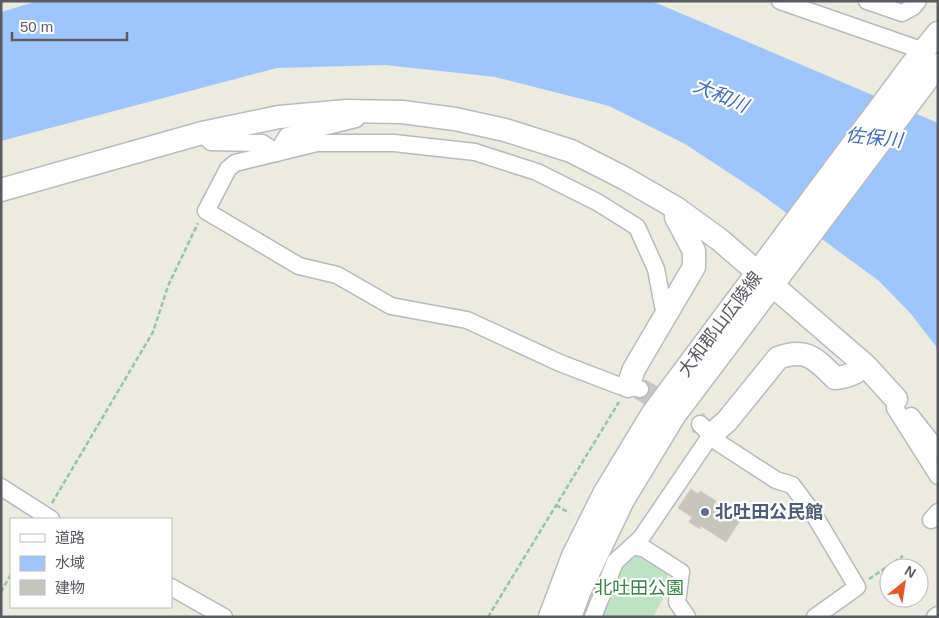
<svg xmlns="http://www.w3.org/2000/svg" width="939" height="618" font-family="Arial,'Noto Sans JP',sans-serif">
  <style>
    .green { fill: #bde3c2 }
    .water { fill: #9fc6fc }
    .building { fill: #c6c5be; stroke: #d0cdbf }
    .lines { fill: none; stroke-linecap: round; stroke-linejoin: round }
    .secondary-tunnel { stroke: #c7c7c0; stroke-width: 22; stroke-dasharray: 22 11; stroke-linecap: butt }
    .street-casing { stroke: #b8b9bf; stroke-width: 19 }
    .secondary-casing { stroke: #b9bbc2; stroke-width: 25 }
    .path { stroke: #96c4aa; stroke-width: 2.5; stroke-dasharray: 5 2.5; stroke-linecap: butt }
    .street { stroke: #fff; stroke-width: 16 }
    .secondary { stroke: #fff; stroke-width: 22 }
    .service-dot { fill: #5c6f8a; stroke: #fff; stroke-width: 2 }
    .labels { text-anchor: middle; stroke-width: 4.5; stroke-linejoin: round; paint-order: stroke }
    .street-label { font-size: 18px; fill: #595b61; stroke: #fff }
    .service-label { font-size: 18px; font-weight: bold; fill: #4e5e75; stroke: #fff; text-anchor: start }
    .park-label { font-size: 18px; fill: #368345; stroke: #fff }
    .water-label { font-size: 19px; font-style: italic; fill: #436dbe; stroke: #fff }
  </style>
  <rect width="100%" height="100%" fill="#ecebe0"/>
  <path class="green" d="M 641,553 L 668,570 L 667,591 L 653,617 L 598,617 L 618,568 Z"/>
  <path class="water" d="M 37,1 L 649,1 L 659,4 L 938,123 L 938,349 L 911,314 L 879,281 L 758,192 L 685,144 L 609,106 L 495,77 L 385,65 L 277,68 L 1,141 L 1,12 Z"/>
  <path class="building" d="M 691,489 L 698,494 L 700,491 L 716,501 L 713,505 L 739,522 L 726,542 L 701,526 L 700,529 L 689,522 L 692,517 L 678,508 Z"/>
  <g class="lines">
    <path class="secondary-tunnel" d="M 640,389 L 700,424"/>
    <defs>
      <path id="street" d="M 780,1 L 924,51
        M 867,1 L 902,13 L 913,7 L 918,1
        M 202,133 L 211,142 L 262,143 L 277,153 L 287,136 L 356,119 L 359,114
        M 640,389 L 628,386 L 620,386 L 560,363 L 467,320 L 391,306 L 337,275 L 299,266 L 206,211 L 228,169 L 235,163 L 317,143 L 394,143 L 475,152 L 537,172 L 597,202 L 637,227 L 656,269 L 663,306 L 667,313
        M 896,399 L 895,408 L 938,476
        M 911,416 L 938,450
        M 700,424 L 719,443 L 776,480 L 792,485 L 813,513 L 857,587 L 815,617
        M 1,487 L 51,519
        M 931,520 L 938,512
        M 633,546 L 645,549 L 681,572 L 677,602 L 687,617
        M 171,587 L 224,617
        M 593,617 L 615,562 L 641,538 L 711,435
        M 935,617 L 938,615"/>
      <path id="secondary" d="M 1,190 L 202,133 L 279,117 L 347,111 L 402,112 L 455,119 L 505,130 L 571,151 L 626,179 L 676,208 L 720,240 L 865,365 L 896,399
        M 628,386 L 634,369 L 694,267 L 694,251 L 676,217 L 676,208
        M 711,435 L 727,421 L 778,358 C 806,347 816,359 835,378 C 847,377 856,374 865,365
        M 550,617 L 573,556 L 604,494 L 653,413 L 911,66 L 938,33
        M 570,617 L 580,590 L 623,500 L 674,416 L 938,65"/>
    </defs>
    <use href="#street" class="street-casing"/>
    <use href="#secondary" class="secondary-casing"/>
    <path class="path" d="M 52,503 L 153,332 L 168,286 L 198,223
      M 556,505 L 569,513
      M 869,579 L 903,556
      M 1,592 L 11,574
      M 488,617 L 619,402"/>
    <use href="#street" class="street"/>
    <use href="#secondary" class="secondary"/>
  </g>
  <circle class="service-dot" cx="705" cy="512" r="5"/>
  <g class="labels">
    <g class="street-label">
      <text transform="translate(720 324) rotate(-53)" y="6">大和郡山広陵線</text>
    </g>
    <g class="service-label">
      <text x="715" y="518">北吐田公民館</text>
    </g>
    <g class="park-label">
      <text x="639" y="594">北吐田公園</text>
    </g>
    <g class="water-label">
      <text transform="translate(721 95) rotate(23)" y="7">大和川</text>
      <text transform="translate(874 137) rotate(6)" y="7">佐保川</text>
    </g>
  </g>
  <rect width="939" height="618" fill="none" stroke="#595b61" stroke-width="5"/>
  <rect x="10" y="518" width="162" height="90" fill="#ffffff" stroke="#bdbdc0"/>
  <rect x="20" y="534" width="25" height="8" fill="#ffffff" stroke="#bdbdc0"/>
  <text x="55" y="543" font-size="15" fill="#595b61">道路</text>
  <rect x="20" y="556" width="25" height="15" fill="#9fc6fc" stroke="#bdbdc0"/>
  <text x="55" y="568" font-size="15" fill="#595b61">水域</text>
  <rect x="20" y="580" width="25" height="15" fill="#c6c5be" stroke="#bdbdc0"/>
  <text x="55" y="593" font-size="15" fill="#595b61">建物</text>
  <g transform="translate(904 583) rotate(30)"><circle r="24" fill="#ffffff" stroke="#bdbdc0"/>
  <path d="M0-4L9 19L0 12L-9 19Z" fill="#e4572e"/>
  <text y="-8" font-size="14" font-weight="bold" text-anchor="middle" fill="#595b61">N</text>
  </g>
  <path d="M12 32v8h115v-8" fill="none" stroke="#595b61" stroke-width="2.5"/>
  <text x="20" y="32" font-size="15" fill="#595b61" stroke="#ffffff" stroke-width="4" paint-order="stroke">50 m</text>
</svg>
